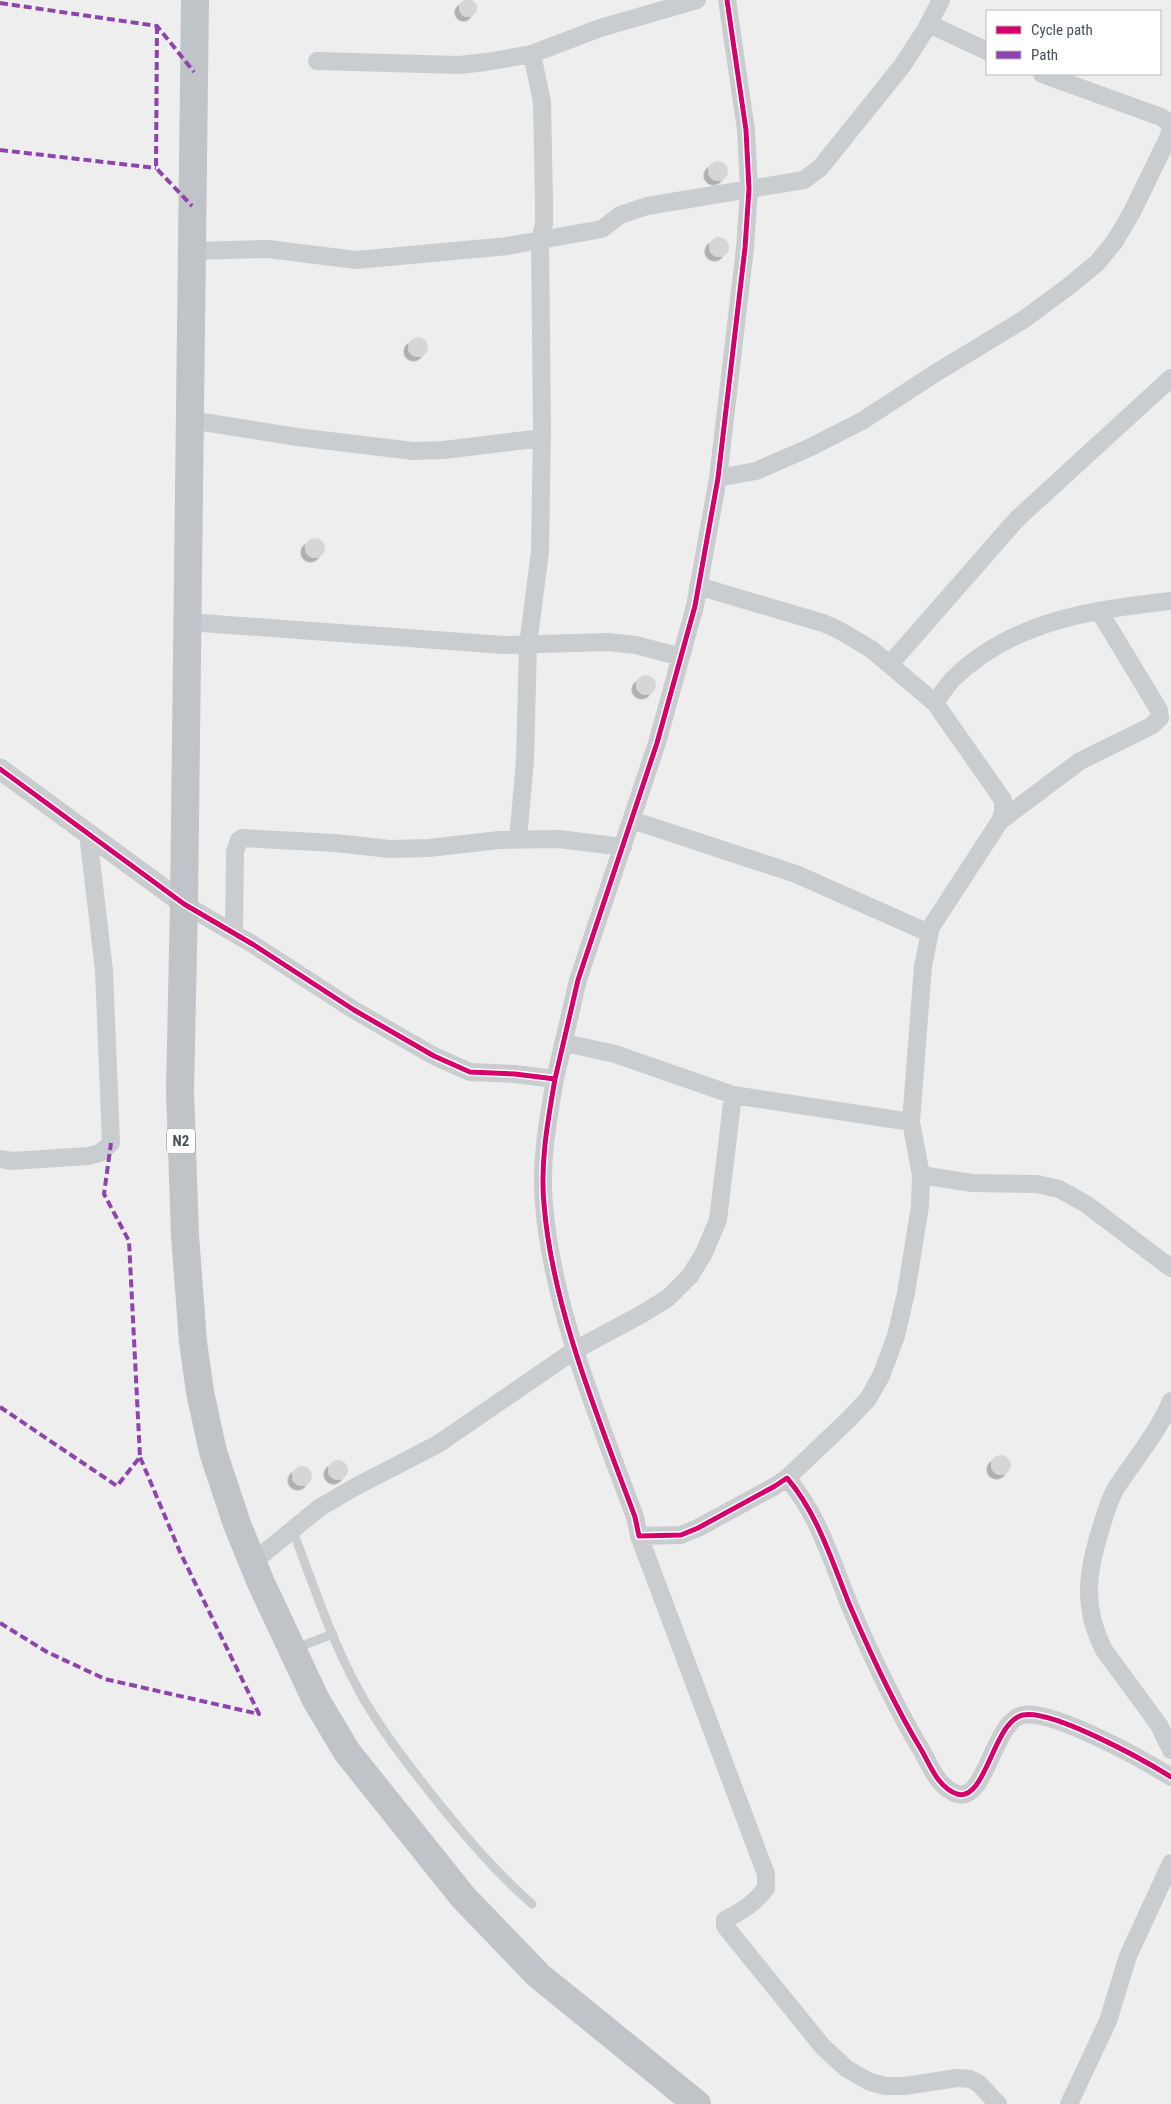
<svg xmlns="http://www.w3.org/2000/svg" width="1171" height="2104" font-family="'Roboto Condensed',sans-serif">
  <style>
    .building { fill: #d6d6d8; filter: url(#shadow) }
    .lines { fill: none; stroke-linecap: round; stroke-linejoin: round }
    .service { stroke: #cacdcf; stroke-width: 9 }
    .minor { stroke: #cacdcf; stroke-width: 18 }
    .tertiary { stroke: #cacdcf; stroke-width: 21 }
    .trunk { stroke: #c0c4c8; stroke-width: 28 }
    .quiet { stroke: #8e44ad; stroke-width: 4; stroke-dasharray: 8 4; stroke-linecap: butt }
    .cycleway-casing { stroke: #fff; stroke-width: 8 }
    .cycleway { stroke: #d6006c; stroke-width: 5 }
    .labels { text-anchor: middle; stroke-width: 4.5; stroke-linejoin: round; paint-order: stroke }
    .shield { fill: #fff; stroke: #7e848b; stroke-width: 1 }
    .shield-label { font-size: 15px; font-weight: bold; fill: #465059 }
  </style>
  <defs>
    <filter id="shadow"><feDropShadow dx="-4.5" dy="4.5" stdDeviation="0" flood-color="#0004"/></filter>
  </defs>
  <rect width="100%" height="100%" fill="#efeeee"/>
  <path class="building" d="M459 8a9 9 0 1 1 18 0a9 9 0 1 1-18 0Z
    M708 171a10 10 0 1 1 20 0a10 10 0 1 1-20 0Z
    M709 247a10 10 0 1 1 20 0a10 10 0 1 1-20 0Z
    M408 347a10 10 0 1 1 20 0a10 10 0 1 1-20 0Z
    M305 548a10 10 0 1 1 20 0a10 10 0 1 1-20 0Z
    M636 685a10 10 0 1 1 20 0a10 10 0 1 1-20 0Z
    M991 1465a10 10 0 1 1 20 0a10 10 0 1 1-20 0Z
    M328 1470a10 10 0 1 1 20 0a10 10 0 1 1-20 0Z
    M292 1476a10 10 0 1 1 20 0a10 10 0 1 1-20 0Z"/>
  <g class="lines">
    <path class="service" d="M 293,1531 C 313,1584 331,1639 358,1689 C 375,1720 396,1749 418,1777 C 453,1822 489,1866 532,1904
      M 296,1648 L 333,1634"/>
    <path class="minor" d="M 929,24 L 987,51
      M 317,61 L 459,65 L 486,62 L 532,54 L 600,28 L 697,0
      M 192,251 L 268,249 L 356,260 L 508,246 L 602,229 L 620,215 L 647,206 L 804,180 L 820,168 L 902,66 L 926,29 L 941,0
      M 190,420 L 297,437 L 413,451 L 444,450 L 542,438
      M 718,478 L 756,471 L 811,447 L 862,421 L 934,374 L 1023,320 L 1069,286 L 1097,263 L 1115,241 L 1132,212 L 1169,136 L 1170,129 L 1169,123 L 1161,117 L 1042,74
      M 698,586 L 823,623 L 837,629 L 871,649 L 935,703 L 1003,800 L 1003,813 L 1000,821 L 931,927 L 923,966 L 911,1122 L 921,1175 L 920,1206 L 906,1293 L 896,1336 L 881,1376 L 868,1399 L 848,1420 L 787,1478
      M 188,622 L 504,645 L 608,642 L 636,645 L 681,657
      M 890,664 L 1017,519 L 1171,378
      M 935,703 C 941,695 946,686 953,679 C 1013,620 1092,610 1171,601
      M 632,820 L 796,874 L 929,933
      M 1000,821 L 1080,761 L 1151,726 L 1160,718 L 1159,710 L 1099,611
      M 518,840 L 525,760 L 528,645 L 540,552 L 542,429 L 540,240 L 544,224 L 544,200 L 542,102 L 532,54
      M 184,904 L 254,945 L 354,1010 L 434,1056 L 470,1072 L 515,1074 L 555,1079 L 578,980 L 657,743 L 695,606 L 718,478 L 745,248 L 749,189 L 746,130 L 727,0
      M 234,933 L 235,852 L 239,840 L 242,838 L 335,843 L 390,849 L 429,848 L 499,840 L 559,839 L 623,847
      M 565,1043 L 615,1054 L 733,1095 L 911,1122
      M 555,1079 C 548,1120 540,1162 544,1204 C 552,1307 599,1420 635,1517 L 639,1536 L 681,1535 L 698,1528 L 775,1486 L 787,1478 C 818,1514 832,1562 850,1606 C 871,1655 894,1705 922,1751 C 931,1767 938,1787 957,1794 C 986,1803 993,1721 1023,1715 C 1052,1709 1144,1760 1171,1777
      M 0,1159 L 12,1161 L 88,1156 L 100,1153 L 111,1143 L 104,970 L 88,834
      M 921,1175 L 972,1183 L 1037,1184 L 1059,1189 L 1086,1204 L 1171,1268
      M 1171,1401 C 1157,1434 1135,1459 1116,1488 C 1109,1500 1105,1514 1101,1528 C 1087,1572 1082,1607 1104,1650 L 1159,1725 L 1171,1750
      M 639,1536 L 766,1874 L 766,1888 C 753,1905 743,1910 725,1920 L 725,1926 L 823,2047 L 847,2069 L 870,2082 L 885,2086 L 905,2086 L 957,2078 L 970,2079 L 978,2083 L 998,2104
      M 252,1563 L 319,1508 L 355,1487 L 438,1444 L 575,1350 L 642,1314 L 668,1298 L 690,1276 L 704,1253 L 718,1220 L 733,1095
      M 1069,2104 L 1108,2021 L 1128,1956 L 1171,1863"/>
    <path class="tertiary" d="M 0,769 L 184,904"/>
    <path class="trunk" d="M 195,0 L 184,904 L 180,1091 L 185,1235 L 193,1342 L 200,1392 L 213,1452 L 237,1524 L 261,1583 L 316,1700 L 347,1752 L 463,1897 L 538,1975 L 697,2104"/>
    <path class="quiet" d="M 0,3 L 157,26 L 194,72
      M 157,26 L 156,168 L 192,206
      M 0,150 L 156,168
      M 0,1407 L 117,1486 L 140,1457 L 129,1241 L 104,1194 L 111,1143
      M 0,1623 L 47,1652 L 105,1679 L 259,1714 L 180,1552 L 140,1457"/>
    <defs>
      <path id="cycleway" d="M 0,769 L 184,904 L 254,945 L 354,1010 L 434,1056 L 470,1072 L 515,1074 L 555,1079 L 578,980 L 657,743 L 695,606 L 718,478 L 745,248 L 749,189 L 746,130 L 727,0
        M 555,1079 C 548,1120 540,1162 544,1204 C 552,1307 599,1420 635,1517 L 639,1536 L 681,1535 L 698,1528 L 775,1486 L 787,1478 C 818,1514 832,1562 850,1606 C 871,1655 894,1705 922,1751 C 931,1767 938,1787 957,1794 C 986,1803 993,1721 1023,1715 C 1052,1709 1144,1760 1171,1777"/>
    </defs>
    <use href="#cycleway" class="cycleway-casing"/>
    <use href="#cycleway" class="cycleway"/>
  </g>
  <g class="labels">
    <rect class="shield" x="167" y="1128.5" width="28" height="25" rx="4"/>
    <g class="shield-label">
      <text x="181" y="1146">N2</text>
    </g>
  </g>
  <rect x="986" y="10" width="175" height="65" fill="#ffffff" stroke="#b5b9bd"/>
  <rect x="996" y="26" width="25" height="8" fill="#d6006c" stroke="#b5b9bd"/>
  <text x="1031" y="35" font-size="15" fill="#465059">Cycle path</text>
  <rect x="996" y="51" width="25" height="8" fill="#8e44ad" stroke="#b5b9bd"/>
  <text x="1031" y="60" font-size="15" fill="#465059">Path</text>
</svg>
